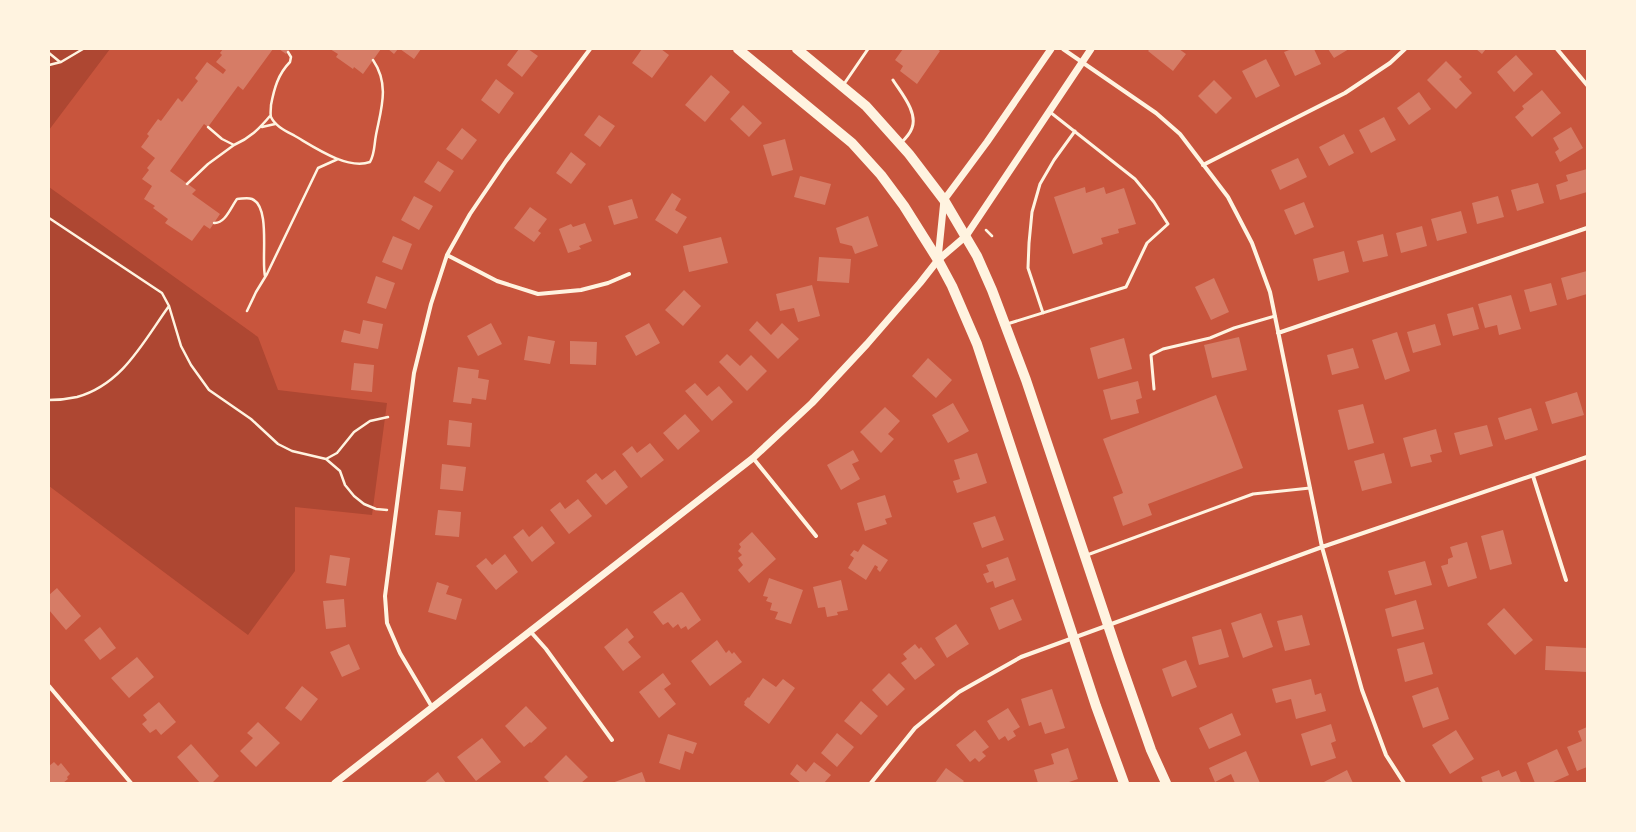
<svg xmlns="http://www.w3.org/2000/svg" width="1636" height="832" font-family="'Golos Text',sans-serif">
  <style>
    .green { fill: #ae4732 }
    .building { fill: #d67c66 }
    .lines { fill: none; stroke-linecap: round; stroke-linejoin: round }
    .path { stroke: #fff3e0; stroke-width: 2.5 }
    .service { stroke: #fff3e0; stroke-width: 3 }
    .minor { stroke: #fff3e0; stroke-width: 4 }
    .tertiary { stroke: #fff3e0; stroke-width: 7 }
    .primary { stroke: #fff3e0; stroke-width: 10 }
  </style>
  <rect width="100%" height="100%" fill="#c8553d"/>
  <path class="green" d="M 49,49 L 110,49 L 49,130 Z
    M 49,187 L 258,337 L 278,390 L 387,403 L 372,515 L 295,507 L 295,571 L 248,635 L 49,486 Z"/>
  <path class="building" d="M 223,49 L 273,49 L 243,90 L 238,86 L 208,127 L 204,124 L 170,171 L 196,190 L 192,194 L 220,214 L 210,229 L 204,225 L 192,241 L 165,223 L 168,219 L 153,208 L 155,206 L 144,199 L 152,186 L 142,179 L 149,170 L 147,168 L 155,158 L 141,147 L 149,136 L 147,134 L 158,119 L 161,121 L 178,98 L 182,102 L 198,81 L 195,78 L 207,62 L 223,74 L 226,70 L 216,62 L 222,55 L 220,53 Z
    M 279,49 L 290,49 L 286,54 Z
    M 330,49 L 381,49 L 363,74 L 354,67 L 353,69 L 336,57 L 338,54 Z
    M 388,49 L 398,49 L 394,54 Z
    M 400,49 L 421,49 L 414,59 Z
    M 519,49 L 528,49 L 538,56 L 522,77 L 507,65 Z
    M 642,49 L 661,49 L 669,55 L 652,78 L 632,63 Z
    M 903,49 L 937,49 L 940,51 L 917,84 L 900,71 L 903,66 L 895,60 Z
    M 1150,49 L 1179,49 L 1186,54 L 1173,71 L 1148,51 Z
    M 1292,49 L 1314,49 L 1321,64 L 1295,76 L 1284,52 Z
    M 1328,49 L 1349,49 L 1334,58 Z
    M 1476,49 L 1486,49 L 1482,54 Z
    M 1516,55 L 1533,74 L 1514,92 L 1497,72 Z
    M 1266,59 L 1280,86 L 1256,98 L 1242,71 Z
    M 1446,61 L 1462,77 L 1459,79 L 1472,93 L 1456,109 L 1427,80 Z
    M 711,75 L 730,92 L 705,122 L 685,105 Z
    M 496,79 L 514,93 L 499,114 L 481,100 Z
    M 1214,80 L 1232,98 L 1216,114 L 1198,96 Z
    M 1542,90 L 1561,113 L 1532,137 L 1515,117 L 1524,109 L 1522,106 Z
    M 1419,92 L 1431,109 L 1409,125 L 1397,108 Z
    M 743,105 L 762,123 L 749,137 L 730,119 Z
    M 599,115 L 615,126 L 600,147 L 584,135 Z
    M 1384,117 L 1396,140 L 1371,153 L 1359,130 Z
    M 1571,127 L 1583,148 L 1560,162 L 1555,152 L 1559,149 L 1553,138 Z
    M 462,128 L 477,140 L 462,160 L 446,149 Z
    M 1344,134 L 1354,153 L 1329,166 L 1319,147 Z
    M 785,139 L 793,170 L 772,176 L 763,145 Z
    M 571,152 L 586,164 L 571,184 L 556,173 Z
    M 1298,158 L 1307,177 L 1280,190 L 1271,170 Z
    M 438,161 L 454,171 L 440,192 L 424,182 Z
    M 1587,169 L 1587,192 L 1560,200 L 1556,185 L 1568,181 L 1566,175 Z
    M 800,176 L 831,184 L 825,205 L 794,197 Z
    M 1538,183 L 1544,203 L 1517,211 L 1511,190 Z
    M 1085,187 L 1086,193 L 1104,187 L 1106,194 L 1124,188 L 1136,224 L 1118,229 L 1119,233 L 1101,238 L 1103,244 L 1073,254 L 1054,197 Z
    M 672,193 L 681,199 L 675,210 L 687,217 L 677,234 L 655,220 Z
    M 414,196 L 433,206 L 419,230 L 401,220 Z
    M 1498,196 L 1504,217 L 1477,224 L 1472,203 Z
    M 632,199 L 638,218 L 614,225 L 608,206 Z
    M 1304,202 L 1314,227 L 1295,235 L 1284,210 Z
    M 530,207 L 547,219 L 538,231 L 541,233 L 534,242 L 514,228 Z
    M 1461,211 L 1467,233 L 1437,241 L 1431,219 Z
    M 868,216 L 878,246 L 855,254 L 852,246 L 840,243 L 836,228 Z
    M 585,223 L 592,241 L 579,246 L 581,249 L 568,253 L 559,229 L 571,224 L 573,227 Z
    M 1422,226 L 1427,246 L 1401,253 L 1396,233 Z
    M 1383,234 L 1388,256 L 1363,262 L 1357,241 Z
    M 393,236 L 412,244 L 402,270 L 382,262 Z
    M 721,237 L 728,263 L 689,272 L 683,246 Z
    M 1344,251 L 1349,272 L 1318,281 L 1313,259 Z
    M 819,257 L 851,259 L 849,283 L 817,281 Z
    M 1587,271 L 1587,294 L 1567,300 L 1561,278 Z
    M 376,276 L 395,283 L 386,309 L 367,303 Z
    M 1214,278 L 1229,312 L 1211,320 L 1195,287 Z
    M 1551,283 L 1557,305 L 1530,312 L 1524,290 Z
    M 812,285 L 820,316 L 798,322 L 794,308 L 780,311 L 776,294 Z
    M 684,290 L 701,306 L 683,326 L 665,310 Z
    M 1511,295 L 1521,329 L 1499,335 L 1497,325 L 1485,328 L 1478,304 Z
    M 1473,307 L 1479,329 L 1453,336 L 1447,314 Z
    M 363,320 L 383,324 L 378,349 L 341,342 L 344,330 L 360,334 Z
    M 757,321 L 771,335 L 782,323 L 799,339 L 778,359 L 749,330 Z
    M 491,323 L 502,344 L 478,356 L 467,336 Z
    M 649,323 L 660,343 L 636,356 L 625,336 Z
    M 1435,324 L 1441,345 L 1413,353 L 1407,332 Z
    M 1397,332 L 1410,371 L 1385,380 L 1372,340 Z
    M 528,336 L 555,341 L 550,364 L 524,360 Z
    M 1239,337 L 1247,370 L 1212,378 L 1204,345 Z
    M 1124,338 L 1132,369 L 1098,379 L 1090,348 Z
    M 570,341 L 597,342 L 596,365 L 570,364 Z
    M 1353,348 L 1359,368 L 1332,375 L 1327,355 Z
    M 727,354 L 740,366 L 751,355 L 767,371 L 747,391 L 719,362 Z
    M 928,358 L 952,380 L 936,398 L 912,376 Z
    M 354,363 L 374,365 L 372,392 L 351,390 Z
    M 458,367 L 479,370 L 478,378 L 489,380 L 486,400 L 472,398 L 471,404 L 453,402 Z
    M 1138,381 L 1142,398 L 1136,400 L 1139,413 L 1111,420 L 1103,390 Z
    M 695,383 L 707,396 L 719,386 L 733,402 L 712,421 L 685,391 Z
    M 1577,392 L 1584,415 L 1552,424 L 1545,402 Z
    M 1216,395 L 1243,468 L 1148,504 L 1152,515 L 1123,526 L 1113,497 L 1123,493 L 1103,439 Z
    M 953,403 L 969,431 L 948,443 L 932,415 Z
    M 1363,404 L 1374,443 L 1348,450 L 1338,410 Z
    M 885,407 L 900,421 L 888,434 L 894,439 L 881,453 L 860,432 Z
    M 1531,408 L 1538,430 L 1505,440 L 1498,418 Z
    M 685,414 L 700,431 L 678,450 L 663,433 Z
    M 449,420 L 472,423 L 470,447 L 447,445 Z
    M 1487,425 L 1493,446 L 1460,455 L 1454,433 Z
    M 1436,429 L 1442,452 L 1430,455 L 1432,462 L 1411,467 L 1403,438 Z
    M 650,443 L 664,460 L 641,478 L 622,454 L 632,446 L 637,453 Z
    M 853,450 L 859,461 L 852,464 L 860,479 L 841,490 L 827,465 Z
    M 977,453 L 987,483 L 957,493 L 953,481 L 960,479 L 954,460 Z
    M 1384,453 L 1392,483 L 1362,491 L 1354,461 Z
    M 442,464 L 466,467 L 463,491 L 440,489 Z
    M 615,470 L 628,487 L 606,505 L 586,481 L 596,473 L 602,480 Z
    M 885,495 L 892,517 L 885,519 L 887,524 L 865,531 L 857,503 Z
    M 578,499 L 592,516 L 569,534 L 550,510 L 560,502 L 565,509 Z
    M 438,510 L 461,512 L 459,537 L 435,535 Z
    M 995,516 L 1004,540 L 982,548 L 973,523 Z
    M 542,526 L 555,543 L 532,562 L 513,537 L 523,529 L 529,537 Z
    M 1503,530 L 1512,564 L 1490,570 L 1481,536 Z
    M 752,532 L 776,559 L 749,583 L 738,570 L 743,565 L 738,558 L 742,555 L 738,551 L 741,547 L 739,544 Z
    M 1467,542 L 1477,578 L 1448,587 L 1441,566 L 1448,564 L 1448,559 L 1453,557 L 1450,547 Z
    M 863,544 L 888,560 L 880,572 L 877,569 L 878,567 L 875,565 L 866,580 L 848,568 L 854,558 L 850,555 L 854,550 L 858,552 Z
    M 505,554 L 518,572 L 496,590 L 476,566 L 486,558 L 492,565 Z
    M 330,555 L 350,558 L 346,586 L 326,583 Z
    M 1008,557 L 1016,580 L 995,588 L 993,581 L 987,583 L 983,574 L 989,572 L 986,565 Z
    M 1425,561 L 1432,585 L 1395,595 L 1388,571 Z
    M 769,578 L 803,590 L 791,624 L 775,619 L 778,612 L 770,610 L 772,603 L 766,601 L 768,597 L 763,596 Z
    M 841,580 L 848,610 L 837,612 L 838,615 L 827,617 L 825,607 L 818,608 L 813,587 Z
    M 437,582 L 449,586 L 446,594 L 462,599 L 456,620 L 428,612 Z
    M 57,588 L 81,616 L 66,630 L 49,610 L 49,595 Z
    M 681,592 L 683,593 L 701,620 L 688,630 L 686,626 L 681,629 L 678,624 L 673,628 L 668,622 L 663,625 L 653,612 Z
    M 344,599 L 346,627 L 326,629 L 323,601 Z
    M 1013,599 L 1022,620 L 999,630 L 990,608 Z
    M 1416,600 L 1424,629 L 1392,637 L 1385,609 Z
    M 1504,608 L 1533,640 L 1515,655 L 1487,624 Z
    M 1261,613 L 1273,647 L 1243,658 L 1231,623 Z
    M 1302,615 L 1310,645 L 1285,651 L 1277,621 Z
    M 956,624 L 969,644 L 947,658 L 935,638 Z
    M 100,627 L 116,648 L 100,660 L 84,640 Z
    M 627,628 L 634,637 L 628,642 L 641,657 L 623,671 L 604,647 Z
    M 1221,629 L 1229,657 L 1199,665 L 1192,637 Z
    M 717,640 L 726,653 L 729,650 L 732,654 L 734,652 L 742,662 L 710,686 L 691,661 Z
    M 1424,642 L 1433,674 L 1405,682 L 1397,649 Z
    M 349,644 L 360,669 L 342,677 L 330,652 Z
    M 915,644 L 919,649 L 921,647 L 935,665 L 915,680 L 901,663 L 907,659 L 903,654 Z
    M 1546,646 L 1587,648 L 1587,672 L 1545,670 Z
    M 137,657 L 154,677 L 129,698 L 111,678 Z
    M 1186,660 L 1197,687 L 1172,697 L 1162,669 Z
    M 663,673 L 671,684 L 664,689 L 676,704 L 659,718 L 639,692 Z
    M 889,673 L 905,689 L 887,706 L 872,690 Z
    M 763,678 L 776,687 L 783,679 L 795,688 L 769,724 L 744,705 L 745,703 L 744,702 L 748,697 L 749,698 Z
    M 1311,679 L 1315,695 L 1321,693 L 1326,711 L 1296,719 L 1291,699 L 1276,703 L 1272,689 Z
    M 302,686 L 318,699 L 301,721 L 285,708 Z
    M 1438,687 L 1449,719 L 1423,728 L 1412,696 Z
    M 1052,689 L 1065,728 L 1045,734 L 1041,722 L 1029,726 L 1021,699 Z
    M 861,701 L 878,716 L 861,735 L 844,721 Z
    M 159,702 L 176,722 L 161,735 L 156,729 L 150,733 L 142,724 L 147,720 L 143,715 Z
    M 526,706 L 547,728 L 531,743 L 530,742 L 524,747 L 505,726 Z
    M 1008,708 L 1020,727 L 1013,731 L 1016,736 L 1008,741 L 1005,736 L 999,740 L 987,721 Z
    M 1232,713 L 1241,735 L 1209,749 L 1199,728 Z
    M 258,722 L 280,743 L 256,767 L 240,751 L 253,738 L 247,733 Z
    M 1331,724 L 1336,741 L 1331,743 L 1336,758 L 1311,766 L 1301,734 Z
    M 1587,727 L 1587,767 L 1577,771 L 1567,747 L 1582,741 L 1578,731 Z
    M 975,730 L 989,747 L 982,752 L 986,756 L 979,762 L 975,758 L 970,762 L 956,745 Z
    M 1456,730 L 1474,759 L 1450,774 L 1432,745 Z
    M 837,733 L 854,747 L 837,767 L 821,753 Z
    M 668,734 L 697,743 L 693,754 L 685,751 L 680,770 L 659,763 Z
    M 482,738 L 501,762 L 476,781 L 457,757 Z
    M 191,744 L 219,776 L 212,783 L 200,783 L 177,757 Z
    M 1068,748 L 1078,779 L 1066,783 L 1038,783 L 1034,770 L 1054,764 L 1051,754 Z
    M 1557,749 L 1569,775 L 1551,783 L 1535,783 L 1527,763 Z
    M 1246,751 L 1260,783 L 1235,783 L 1231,774 L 1215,782 L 1209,768 Z
    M 566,755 L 588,777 L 581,783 L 550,783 L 544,777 Z
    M 54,762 L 58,766 L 61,763 L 70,774 L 67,777 L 68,779 L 63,783 L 49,783 L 49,766 Z
    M 814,762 L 831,775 L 824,783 L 801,783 L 790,774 L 797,764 L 806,772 Z
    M 946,768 L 964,781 L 962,783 L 935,783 Z
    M 1347,770 L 1353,783 L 1322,783 Z
    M 1499,770 L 1502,777 L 1516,771 L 1521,783 L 1483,783 L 1481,777 Z
    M 438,772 L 446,783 L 424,783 Z
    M 642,772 L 646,783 L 612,783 Z"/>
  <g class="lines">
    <path class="path" d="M 288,52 L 291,57 L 290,62 C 278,74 274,89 271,105 C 271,109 270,114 271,117 C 275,126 286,131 295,136 C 314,147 347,170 370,162 C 375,153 374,145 376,135 C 381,109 390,85 373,60
      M 49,53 L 60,62
      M 49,65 L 61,62 L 83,49
      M 208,127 L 222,139 L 234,145 C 250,138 259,129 270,116
      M 262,127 L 275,124
      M 187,184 L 208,164 L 234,145
      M 49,218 L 162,293 L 169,306 L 181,346 L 191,365 L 209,390 L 251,419 L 278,444 L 292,451 L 326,459 L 340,471 L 345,485 L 354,496 L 364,504 L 376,509 L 387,510
      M 214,223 C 225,224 231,207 237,199 C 242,199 247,197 252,199 C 271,207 261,259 265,276
      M 986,230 L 992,236
      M 247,311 L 256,292 L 267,274 L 318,168 L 338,159
      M 49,400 C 58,400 68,399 77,397 C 123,384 143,342 169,306
      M 326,459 L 337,453 L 354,432 L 370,421 L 388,417"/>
    <path class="service" d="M 893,80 C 901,93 918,112 912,128 C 910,134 905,139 901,143
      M 844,84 L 868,49
      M 1043,313 L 1028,268 L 1029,243 L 1032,212 L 1040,184 L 1054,160 L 1075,131
      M 1007,324 L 1126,287 L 1147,243 L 1168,224 L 1154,202 L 1135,179 L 1050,112
      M 1154,389 L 1151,355 L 1163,349 L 1210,338 L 1234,328 L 1275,316
      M 1087,555 L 1253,494 L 1310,488"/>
    <path class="minor" d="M 1063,49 L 1156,113 L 1180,134 L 1228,197 L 1252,243 L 1270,292 L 1322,547 L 1362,690 L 1386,755 L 1404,783
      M 1557,49 L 1587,85
      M 1203,165 L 1345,93 L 1390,63 L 1405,49
      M 447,255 L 497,281 L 538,294 L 581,290 L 608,283 L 629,274
      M 1278,333 L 1587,228
      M 753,458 L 816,536
      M 1533,476 L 1566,580
      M 530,631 L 546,649 L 612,740
      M 49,686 L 131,783
      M 432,707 L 400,653 L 387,623 L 385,596 L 414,373 L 431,304 L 447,255 L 470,214 L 506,161 L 590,49
      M 871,783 L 915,728 L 959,692 L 1021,657 L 1322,547 L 1587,457"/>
    <path class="tertiary" d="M 938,259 L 944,200 L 987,142 L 1051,49
      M 335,783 L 753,458 L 812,403 L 867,344 L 920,283 L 938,260 L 966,236 L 1091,49"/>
    <path class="primary" d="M 738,49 L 852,143 L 881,175 L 904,206 L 938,260 L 952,286 L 977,344 L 1096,706 L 1124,783
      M 797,49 L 866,106 L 909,154 L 944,200 L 977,256 L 992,290 L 1026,380 L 1119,658 L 1151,750 L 1166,783"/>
  </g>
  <rect width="1636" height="832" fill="none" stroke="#fff3e0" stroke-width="100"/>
</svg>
